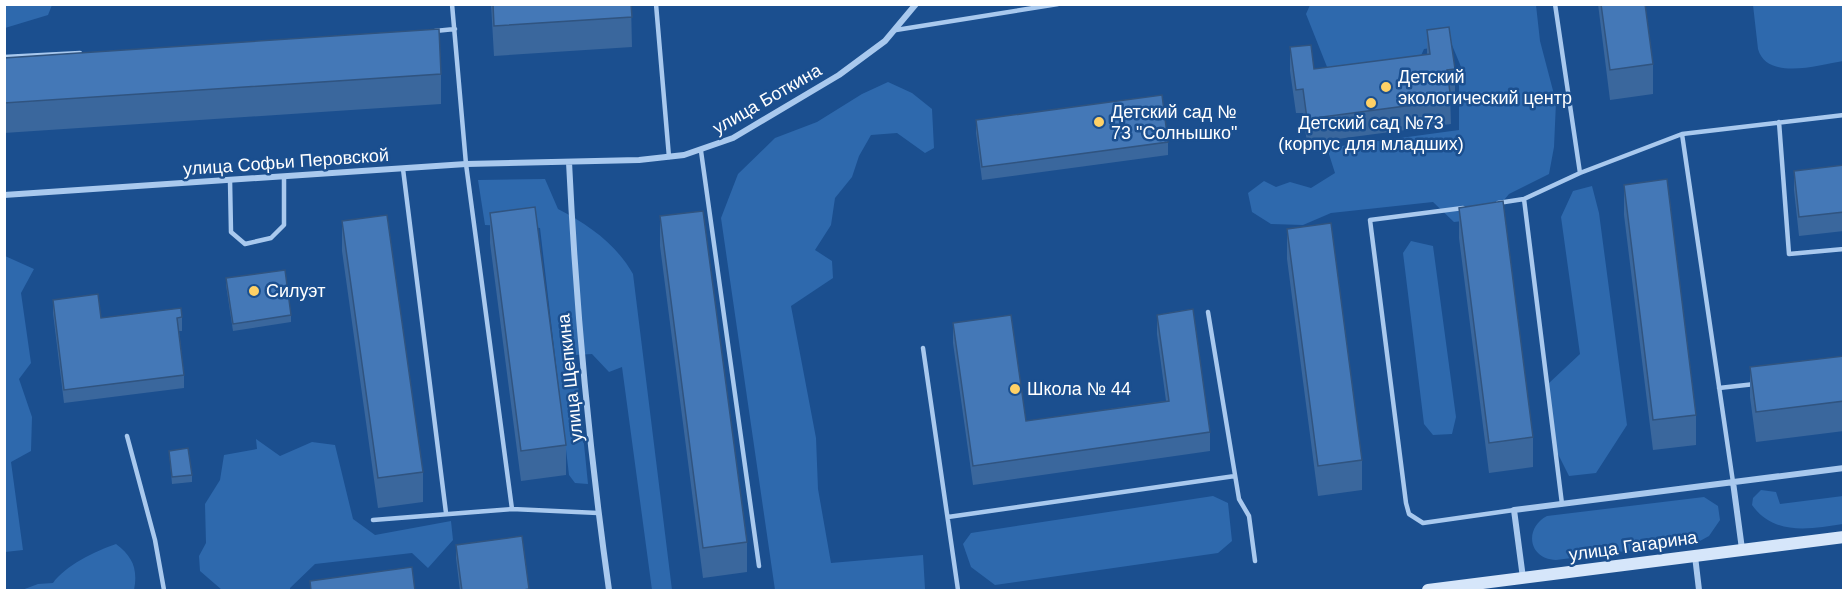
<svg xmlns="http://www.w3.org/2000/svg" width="1848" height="595" font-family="Arial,sans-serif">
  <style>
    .green { fill: #2e69ad }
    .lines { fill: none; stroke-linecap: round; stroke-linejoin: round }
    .service { stroke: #a9c9ee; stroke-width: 4.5 }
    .minor { stroke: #a9c9ee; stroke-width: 6 }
    .secondary { stroke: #d6e6fa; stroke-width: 12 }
    .wall { fill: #3a679d }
    .building { fill: #4478b7; stroke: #305480; stroke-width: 1.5 }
    .poi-dot { fill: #ffd166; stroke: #1b4f8f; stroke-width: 2 }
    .labels { text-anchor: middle; stroke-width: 5; stroke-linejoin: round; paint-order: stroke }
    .poi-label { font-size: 18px; fill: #fff; stroke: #1b4f8f; text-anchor: start }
    .street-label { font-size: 18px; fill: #fff; stroke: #1b4f8f }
  </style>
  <rect width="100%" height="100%" fill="#1b4f8f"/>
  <path class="green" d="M 4,5 L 5,4 L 52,5 L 48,15 L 5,28 Z
    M 1310,5 L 1536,5 L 1540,41 L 1556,102 L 1554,147 L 1549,174 L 1509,194 L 1489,218 L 1454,222 L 1433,202 L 1331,213 L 1303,225 L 1271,224 L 1252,212 L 1248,193 L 1264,181 L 1276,187 L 1290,182 L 1311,188 L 1335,173 L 1327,148 L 1459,130 L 1459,83 L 1464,74 L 1452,45 L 1424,49 L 1414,71 L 1333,82 L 1306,14 Z
    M 1753,5 L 1843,5 L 1843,61 C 1819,65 1767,81 1758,49 Z
    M 888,82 L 912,93 L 932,109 L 934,148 L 925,153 L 897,133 L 871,135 L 859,156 L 852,177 L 835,198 L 831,225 L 815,250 L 832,261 L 833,278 L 791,306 L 816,438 L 818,489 L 831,563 L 923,555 L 925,589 L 775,590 L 721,218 L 738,174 L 775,138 L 817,122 L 862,94 Z
    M 545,179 L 558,209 C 589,225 616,244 633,274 L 672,590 L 652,590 L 622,367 L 609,372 L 592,354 L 575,355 L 588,484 L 575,483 L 569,475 L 540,228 L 485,225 L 478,180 Z
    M 1592,186 L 1599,213 L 1627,425 L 1596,473 L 1569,476 L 1557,452 L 1548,384 L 1580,354 L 1561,217 L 1573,191 Z
    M 1411,241 L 1433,246 L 1456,417 L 1452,434 L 1433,435 L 1424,424 L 1403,253 Z
    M 5,256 L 34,269 L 21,293 L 31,363 L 19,379 L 32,417 L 31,451 L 11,462 L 23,550 L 5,552 Z
    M 256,439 L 280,456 L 312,442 L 335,445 L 353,519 L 375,535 L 451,521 L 453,540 L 428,568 L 412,553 L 315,564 L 290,588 L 290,590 L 222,590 L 200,571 L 199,556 L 206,543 L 205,504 L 220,480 L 224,455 L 257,449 Z
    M 1761,490 L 1776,492 L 1780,504 L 1843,496 L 1843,524 C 1810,529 1774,536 1752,505 L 1753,498 Z
    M 1213,496 L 1228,503 L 1232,541 L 1218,553 L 995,585 L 971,567 L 963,544 L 971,533 Z
    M 1704,497 L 1718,506 L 1720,520 L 1709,536 L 1698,542 L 1556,560 C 1528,559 1524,528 1547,516 Z
    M 116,544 C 133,557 138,569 134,590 L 22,590 L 38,584 L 53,583 C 65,566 95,551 116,544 Z"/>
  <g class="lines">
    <path class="service" d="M 452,4 L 466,164 L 512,509 L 598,513
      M 656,4 L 669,157
      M 1555,4 L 1580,173
      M 896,30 L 1058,4
      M 435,31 L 455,29
      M 4,57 L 80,53
      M 1779,122 L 1789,254 L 1844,249
      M 1682,134 L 1733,482
      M 701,151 L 759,566
      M 403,169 L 446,513
      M 230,180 L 231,232 L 245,244 L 271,238 L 284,225 L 284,177
      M 1524,199 L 1562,504
      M 1498,203 L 1524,199 L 1580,173 L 1682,134 L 1844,115
      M 1463,208 L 1370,220 L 1406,503 L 1409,514 L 1423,523 L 1514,510
      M 1208,312 L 1239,499 L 1249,516 L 1255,561
      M 923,348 L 958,590
      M 1719,388 L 1755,384
      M 127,436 L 155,540 L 164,590
      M 948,517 L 1235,476
      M 373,520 L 512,509"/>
    <path class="minor" d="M 569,162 C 576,306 589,449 609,590
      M 4,195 L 466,164 L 639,160 L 684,155 L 733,138 L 839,75 L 885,41 L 916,4
      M 1733,482 L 1742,549
      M 1695,556 L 1699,590
      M 1523,578 L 1514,510 L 1844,468"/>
    <path class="secondary" d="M 1428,590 L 1844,537"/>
  </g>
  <path class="wall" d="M 491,4 L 631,4 L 632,47 L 494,56 Z
    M 1598,4 L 1645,4 L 1653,64 L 1653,94 L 1610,100 Z
    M 1427,30 L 1455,69 L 1455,93 L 1450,93 L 1451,124 L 1307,143 L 1303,113 L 1296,113 L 1290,71 L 1290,47 L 1314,69 L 1427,54 Z
    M 4,58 L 441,74 L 441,104 L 4,133 Z
    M 976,120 L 1168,142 L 1168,155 L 982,180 L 976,133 Z
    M 1844,165 L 1844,231 L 1799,236 L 1794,190 L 1794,171 Z
    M 1624,185 L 1696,415 L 1696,445 L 1653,450 L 1624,215 Z
    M 1459,208 L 1533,437 L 1533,467 L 1489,473 L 1459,238 Z
    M 490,213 L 566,445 L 566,475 L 521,481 L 490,243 Z
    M 660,216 L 747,542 L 747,572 L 703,578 L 660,246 Z
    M 342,221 L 423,472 L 423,502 L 378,508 L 342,251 Z
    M 1287,229 L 1362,460 L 1362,490 L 1318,496 L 1287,259 Z
    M 226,278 L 291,315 L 291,322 L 233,331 L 226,285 Z
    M 53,300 L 101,318 L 182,317 L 182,331 L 179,331 L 184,375 L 184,388 L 64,403 L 53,313 Z
    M 1157,315 L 1210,432 L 1210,451 L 973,485 L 953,343 L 953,323 L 1026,421 L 1166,401 L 1157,334 Z
    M 1844,356 L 1844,431 L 1756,442 L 1750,397 L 1750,367 Z
    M 169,451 L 192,475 L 192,482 L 172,484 Z
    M 522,536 L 529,591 L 460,591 L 456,558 L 456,545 Z"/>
  <path class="building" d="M 493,4 L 631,4 L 632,17 L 494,26 Z
    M 1601,4 L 1645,4 L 1653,64 L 1610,70 Z
    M 1449,27 L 1455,69 L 1447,70 L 1451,100 L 1307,119 L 1303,89 L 1296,90 L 1290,47 L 1311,45 L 1314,69 L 1430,54 L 1427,30 Z
    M 439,29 L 441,74 L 4,103 L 4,58 Z
    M 1162,95 L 1168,142 L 982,167 L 976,120 Z
    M 1844,165 L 1844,212 L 1799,217 L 1794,171 Z
    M 1667,179 L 1696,415 L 1653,420 L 1624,185 Z
    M 1503,201 L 1533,437 L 1489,443 L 1459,208 Z
    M 535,207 L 566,445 L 521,451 L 490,213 Z
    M 703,211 L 747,542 L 703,548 L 660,216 Z
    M 387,215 L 423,472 L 378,478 L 342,221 Z
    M 1331,223 L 1362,460 L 1318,466 L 1287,229 Z
    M 285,270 L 291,315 L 233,324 L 226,278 Z
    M 98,294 L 101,318 L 181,308 L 182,317 L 177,318 L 184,375 L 64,390 L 53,300 Z
    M 1193,309 L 1210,432 L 973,466 L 953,323 L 1011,315 L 1026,421 L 1169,401 L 1157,315 Z
    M 1844,356 L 1844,401 L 1756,412 L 1750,367 Z
    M 188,448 L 192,475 L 172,477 L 169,451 Z
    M 522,536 L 529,589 L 518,591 L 462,591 L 456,545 Z
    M 412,567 L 415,591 L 311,591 L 310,581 Z"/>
  <g class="poi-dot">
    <circle cx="1386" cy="87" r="6"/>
    <circle cx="1371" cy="103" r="6"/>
    <circle cx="1099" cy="122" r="6"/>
    <circle cx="254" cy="291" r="6"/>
    <circle cx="1015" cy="389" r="6"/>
  </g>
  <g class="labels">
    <g class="poi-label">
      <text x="1398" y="83">Детский<tspan x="1398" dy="21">экологический центр</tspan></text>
      <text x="1111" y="118">Детский сад №<tspan x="1111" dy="21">73 "Солнышко"</tspan></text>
      <text x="1371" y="129" text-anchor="middle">Детский сад №73<tspan x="1371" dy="21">(корпус для младших)</tspan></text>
      <text x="266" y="297">Силуэт</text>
      <text x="1027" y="395">Школа № 44</text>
    </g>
    <g class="street-label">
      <text transform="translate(767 99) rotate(-30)" y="6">улица Боткина</text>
      <text transform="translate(286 162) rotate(-4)" y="6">улица Софьи Перовской</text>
      <text transform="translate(570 378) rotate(-96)" y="6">улица Щепкина</text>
      <text transform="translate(1633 546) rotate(-8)" y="6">улица Гагарина</text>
    </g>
  </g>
  <rect width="1848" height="595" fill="none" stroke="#ffffff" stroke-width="12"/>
</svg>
